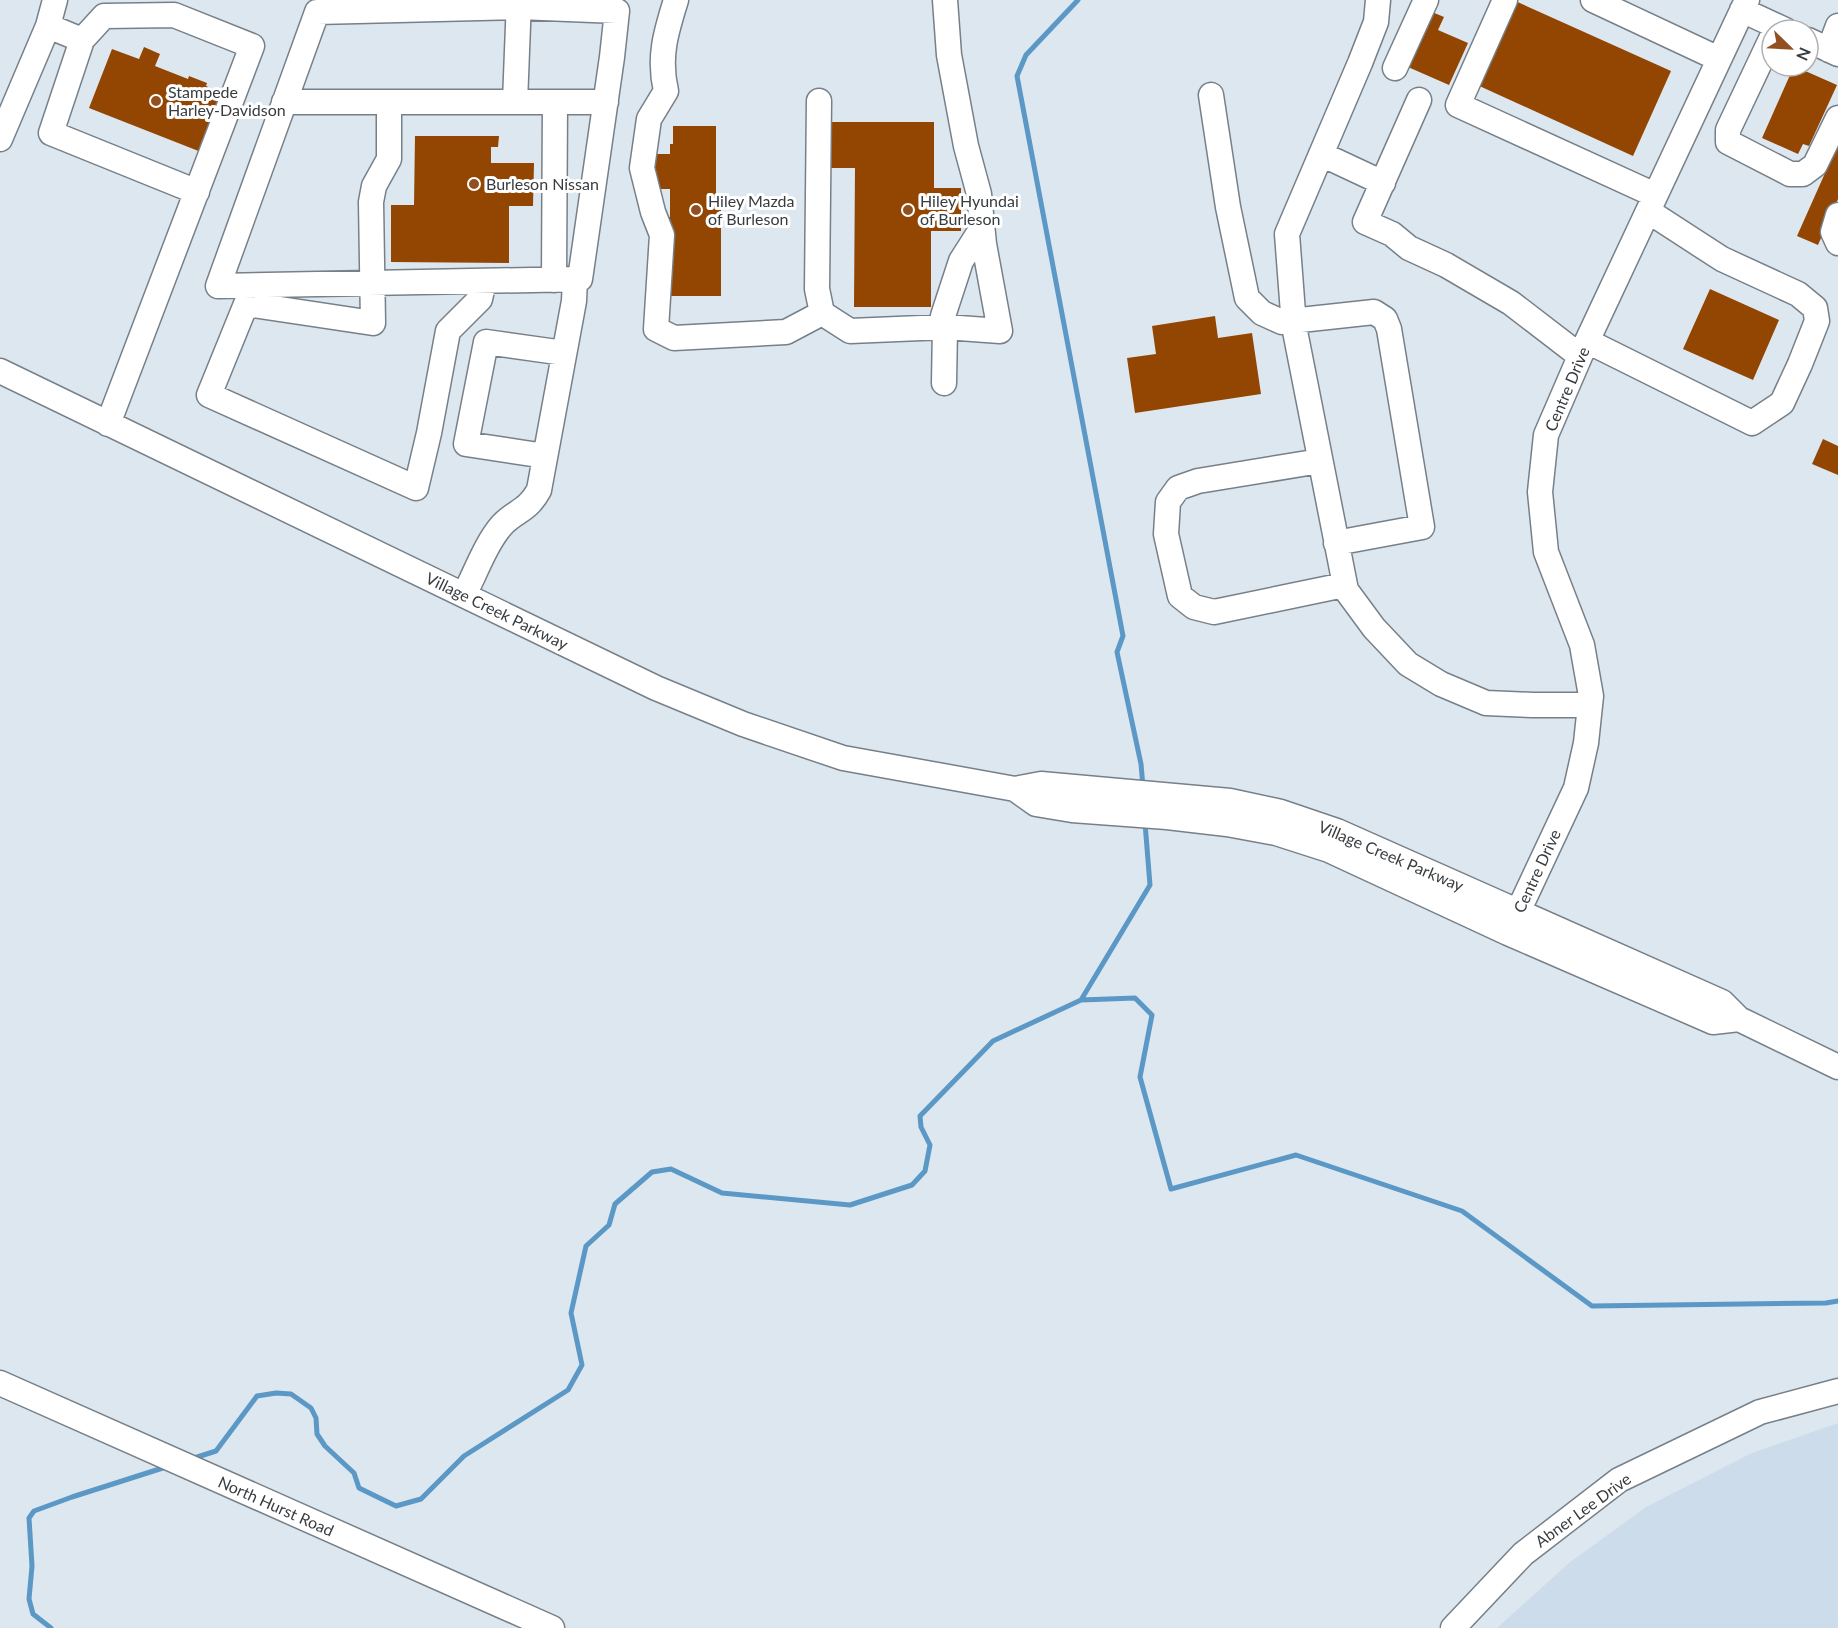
<svg xmlns="http://www.w3.org/2000/svg" width="1838" height="1628" font-family="Lato,sans-serif">
  <style>
    .built { fill: #ccdcea }
    .lines { fill: none; stroke-linecap: round; stroke-linejoin: round }
    .stream { stroke: #5b98c5; stroke-width: 5 }
    .building { fill: #934601 }
    .minor-casing { stroke: #778088; stroke-width: 27 }
    .minor { stroke: #fff; stroke-width: 24 }
    .poi-dot { fill: #924f20; stroke: #fff; stroke-width: 2 }
    .labels { text-anchor: middle; stroke-width: 6; stroke-linejoin: round; paint-order: stroke }
    .poi-label { font-size: 16px; fill: #383c3f; stroke: #fff; text-anchor: start }
    .street-label { font-size: 16px; fill: #383c3f; stroke: #fff }
  </style>
  <rect width="100%" height="100%" fill="#dde7f0"/>
  <path class="built" d="M 1838,1423 L 1838,1628 L 1497,1628 L 1569,1563 L 1646,1507 L 1752,1453 Z"/>
  <g class="lines">
    <path class="stream" d="M 1078,0 L 1026,55 L 1017,76 L 1123,636 L 1117,652 L 1141,764 L 1143,787
      M 1081,1000 L 1135,998 L 1152,1015 L 1140,1077 L 1171,1189 L 1296,1155 L 1462,1211 L 1592,1306 L 1826,1303 L 1838,1301
      M 191,1459 L 216,1451 L 257,1396 L 276,1393 L 291,1394 L 311,1408 L 316,1418 L 317,1434 L 325,1446 L 354,1473 L 359,1488 L 396,1506 L 421,1499 L 464,1456 L 568,1390 L 582,1365 L 571,1313 L 586,1246 L 609,1225 L 615,1204 L 652,1172 L 671,1169 L 722,1193 L 850,1205 L 912,1185 L 925,1171 L 930,1145 L 921,1127 L 920,1116 L 993,1041 L 1081,1000 L 1150,885 L 1145,823
      M 51,1628 L 33,1614 L 29,1599 L 32,1566 L 29,1518 L 34,1511 L 72,1497 L 169,1466"/>
  </g>
  <path class="building" d="M 1513,0 L 1671,71 L 1633,156 L 1475,84 Z
    M 1432,12 L 1444,17 L 1438,30 L 1468,43 L 1449,85 L 1408,67 Z
    M 144,47 L 160,54 L 155,66 L 188,79 L 189,76 L 207,83 L 206,86 L 224,93 L 201,152 L 89,108 L 112,49 L 139,59 Z
    M 1794,66 L 1837,85 L 1809,146 L 1803,144 L 1798,154 L 1762,138 Z
    M 830,122 L 934,122 L 934,188 L 961,188 L 961,231 L 931,231 L 931,307 L 854,307 L 855,168 L 829,168 Z
    M 673,126 L 716,126 L 716,203 L 721,203 L 721,296 L 666,296 L 666,217 L 670,217 L 670,189 L 655,189 L 655,154 L 670,154 L 670,144 L 673,144 Z
    M 415,136 L 499,136 L 498,147 L 491,147 L 491,163 L 534,163 L 533,206 L 509,206 L 509,263 L 391,262 L 391,205 L 414,205 Z
    M 1838,144 L 1838,199 L 1818,245 L 1797,236 Z
    M 1710,289 L 1779,320 L 1753,380 L 1683,349 Z
    M 1215,316 L 1218,338 L 1252,333 L 1261,394 L 1135,413 L 1127,358 L 1156,354 L 1152,326 Z
    M 1823,439 L 1838,446 L 1838,475 L 1812,464 Z"/>
  <g class="lines">
    <defs>
      <path id="minor" d="M 676,0 C 666,32 658,57 666,91 L 649,119 L 642,168 L 653,212 L 662,235 L 656,329 L 674,338 L 786,332 L 822,313
        M 1378,0 L 1376,22 L 1360,63 L 1287,234 L 1294,326 L 1346,590 L 1374,628 L 1408,664 L 1441,684 L 1486,703 L 1533,705 L 1590,705
        M 1505,0 L 1458,105 L 1655,195
        M 1593,0 L 1719,59
        M 519,7 L 617,11 L 612,57 L 580,279 L 218,286 L 317,12 Z
        M 1742,10 L 1785,30
        M 48,26 L 82,40 L 104,16 L 174,15 L 252,46 L 108,424
        M 1772,37 L 1728,130 L 1728,142 L 1790,174 L 1803,174 L 1815,165 L 1838,118
        M 82,40 L 51,133 L 197,192
        M 1808,40 L 1838,54
        M 1829,50 L 1838,26
        M 1395,68 L 1426,0
        M 1211,95 L 1228,207 L 1247,298 L 1262,313 L 1282,322 L 1374,312 L 1385,319 L 1389,329 L 1422,527 L 1336,543
        M 1419,100 L 1365,222 L 1392,234 L 1409,248 L 1446,265 L 1511,303 L 1580,356
        M 819,101 L 817,289 L 822,313 L 850,331 L 945,327 L 1000,331 L 984,244 L 979,194 L 966,146 L 949,55 L 945,0
        M 284,102 L 606,102
        M 389,102 L 389,159 L 374,186 L 371,202 L 373,323 L 246,304 L 209,395 L 416,488 L 429,433 L 448,331 L 480,299 L 484,281
        M 515,102 L 519,0
        M 0,139 L 48,26 L 55,0
        M 1321,154 L 1383,183
        M 1838,215 L 1833,232 L 1838,243
        M 554,280 L 555,102
        M 1587,341 L 1752,423 L 1782,403 L 1800,364 L 1817,321 L 1815,308 L 1798,294 L 1722,259 L 1648,211
        M 0,371 L 656,688 L 743,724 L 843,758 L 1015,789 L 1041,784 L 1230,801 L 1281,812 L 1337,831 L 1722,1002 L 1739,1019 L 1838,1067
        M 944,383 L 945,327 L 943,316 L 961,261 L 982,228
        M 545,456 L 466,444 L 486,342 L 564,353
        M 1320,461 L 1198,481 L 1178,488 L 1168,502 L 1166,534 L 1180,596 L 1194,607 L 1214,612 L 1344,585
        M 464,595 C 475,574 486,543 502,525 C 516,510 527,512 539,490 L 574,301 L 575,279
        M 1015,789 L 1036,804 L 1072,810 L 1167,817 L 1227,824 L 1276,833 L 1329,850 L 1508,933 L 1713,1022 L 1739,1019
        M 1508,933 L 1576,788 L 1586,743 L 1591,696 L 1582,645 L 1546,552 L 1540,492 L 1546,435 L 1581,354 L 1747,0
        M 0,1383 L 552,1628
        M 1453,1628 L 1523,1554 L 1619,1480 L 1760,1412 L 1838,1391"/>
    </defs>
    <use href="#minor" class="minor-casing"/>
    <use href="#minor" class="minor"/>
  </g>
  <g class="poi-dot">
    <circle cx="156" cy="101" r="6"/>
    <circle cx="474" cy="184" r="6"/>
    <circle cx="696" cy="210" r="6"/>
    <circle cx="908" cy="210" r="6"/>
  </g>
  <g class="labels">
    <g class="poi-label">
      <text x="168" y="98">Stampede<tspan x="168" dy="18">Harley-Davidson</tspan></text>
      <text x="486" y="190">Burleson Nissan</text>
      <text x="708" y="207">Hiley Mazda<tspan x="708" dy="18">of Burleson</tspan></text>
      <text x="920" y="207">Hiley Hyundai<tspan x="920" dy="18">of Burleson</tspan></text>
    </g>
    <g class="street-label">
      <text transform="translate(1567 389) rotate(-67)" y="6">Centre Drive</text>
      <text transform="translate(497 611) rotate(26)" y="6">Village Creek Parkway</text>
      <text transform="translate(1391 856) rotate(23)" y="6">Village Creek Parkway</text>
      <text transform="translate(1537 871) rotate(-65)" y="6">Centre Drive</text>
      <text transform="translate(276 1506) rotate(24)" y="6">North Hurst Road</text>
      <text transform="translate(1583 1510) rotate(-36)" y="6">Abner Lee Drive</text>
    </g>
  </g>
  <g transform="translate(1790 48) rotate(114)"><circle r="28" fill="#ffffff" stroke="#afb1b2" stroke-width="1.5"/>
  <path d="M0-4.5L10 22L0 15L-10 22Z" fill="#924f20"/>
  <text y="-9" font-size="16" font-weight="bold" text-anchor="middle" fill="#383c3f">N</text>
  </g>
</svg>
